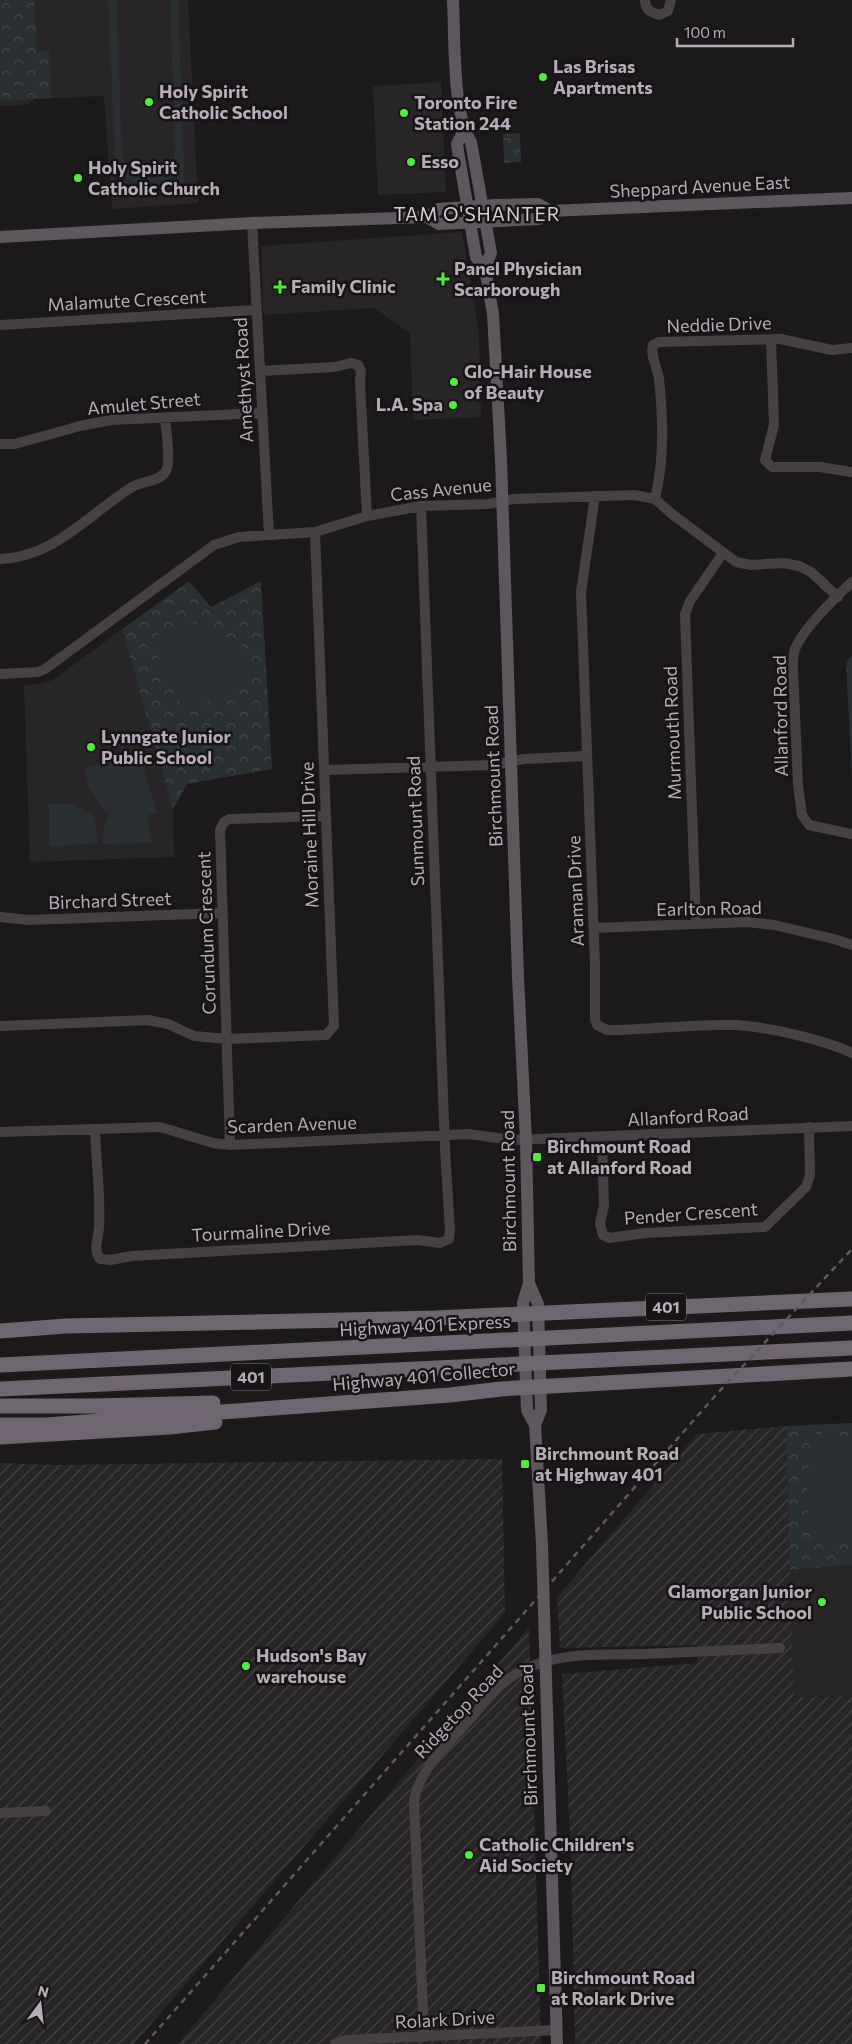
<svg xmlns="http://www.w3.org/2000/svg" width="852" height="2044" font-family="Commissioner,sans-serif">
  <style>
    .built { fill: #282527 }
    .industrial { fill: url(#industrial-furrows) }
    .park { fill: url(#park-crowns) }
    .pitch { fill: #292f33 }
    .lines { fill: none; stroke-linecap: round; stroke-linejoin: round }
    .minor { stroke: #474146; stroke-width: 10 }
    .major { stroke: #5f565e; stroke-width: 12 }
    .highway { stroke: #706671; stroke-width: 15 }
    .rail { stroke: #615861; stroke-width: 2.5; stroke-dasharray: 6 5; stroke-linecap: butt }
    .poi-dot { fill: #50ec40; stroke: #161415; stroke-width: 2 }
    .labels { text-anchor: middle; stroke-width: 5; stroke-linejoin: round; paint-order: stroke }
    .shield { fill: #161415; stroke: #887e88; stroke-width: 1 }
    .shield-label { font-size: 16px; font-weight: bold; fill: #b9acba }
    .poi-label { font-size: 18px; font-weight: bold; fill: #b9acba; stroke: #161415; text-anchor: start }
    .street-label { font-size: 18px; fill: #b9acba; stroke: #161415 }
    .neighbourhood-label { font-size: 19px; letter-spacing: 1px; fill: #d6ccd6; stroke: #161415 }
  </style>
  <defs>
    <pattern id="industrial-furrows" width="10" height="10" patternUnits="userSpaceOnUse" patternTransform="scale(1.25)"><rect width="10" height="10" fill="#282527"/><path d="M-1 1l2-2M0 10L10 0M9 11l2-2" fill="none" stroke="#454244"/></pattern>
    <pattern id="park-crowns" width="20" height="18" patternUnits="userSpaceOnUse" patternTransform="scale(1.25)"><rect width="20" height="18" fill="#292f33"/><path d="M2 6a3 3 0 1 1 6 0M12 15a3 3 0 1 1 6 0" fill="none" stroke="#464a4e"/></pattern>
  </defs>
  <rect width="100%" height="100%" fill="#1b191a"/>
  <path class="built" d="M 0,0 L 188,0 L 198,203 L 112,209 L 104,96 L 35,99 L 26,105 L 0,106 Z
    M 441,82 L 446,192 L 378,195 L 373,86 Z
    M 462,232 L 479,333 L 481,417 L 413,420 L 410,333 L 374,308 L 263,315 L 261,246 Z
    M 122,629 L 173,810 L 174,857 L 30,862 L 24,685 L 39,684 L 53,680 Z
    M 852,1565 L 852,1696 L 794,1697 L 790,1570 Z"/>
  <path class="industrial" d="M 786,1426 L 794,1697 L 852,1696 L 852,2044 L 575,2044 L 571,1856 L 562,1674 L 697,1663 L 697,1645 L 560,1648 L 557,1597 L 697,1434 Z
    M 502,1459 L 505,1613 L 134,2044 L 0,2044 L 0,1463 L 58,1465 Z
    M 529,1627 L 541,2044 L 178,2044 Z"/>
  <path class="park" d="M 0,0 L 34,0 L 37,51 L 49,50 L 51,98 L 0,101 Z
    M 520,133 L 521,162 L 504,163 L 503,134 Z
    M 189,581 L 211,607 L 261,581 L 272,769 L 187,784 L 173,810 L 122,629 Z
    M 852,656 L 852,778 L 846,662 Z
    M 852,1423 L 852,1565 L 790,1570 L 786,1426 Z"/>
  <path class="pitch" d="M 108,0 L 117,0 L 122,158 C 137,187 170,185 175,151 L 170,0 L 178,0 L 185,190 L 177,190 L 177,173 C 172,177 167,182 161,184 C 140,193 120,178 115,159 Z
    M 193,623 L 220,633 L 244,648 L 251,680 L 185,713 L 150,639 L 169,627 Z
    M 139,751 L 157,813 L 148,815 L 151,843 L 103,844 L 104,826 L 110,813 L 104,810 L 88,786 L 85,768 Z
    M 49,804 L 74,804 L 94,816 L 98,843 L 49,847 Z
    M 813,1433 L 852,1438 L 852,1544 L 816,1544 L 811,1540 L 807,1487 Z"/>
  <g class="lines">
    <path class="minor" d="M 645,0 C 645,10 651,12 659,15 L 668,11 L 671,0
      M 252,223 L 269,535
      M 0,325 L 257,310
      M 771,340 L 774,425 L 765,460 L 772,467 L 820,467 L 852,472
      M 261,371 L 334,367 L 351,363 L 358,365 L 361,371 L 360,382 L 367,516
      M 0,444 L 15,444 L 80,426 L 111,420 L 262,413
      M 595,496 L 581,592 L 595,965 L 595,1019 L 597,1025 L 607,1030 L 616,1030 C 655,1029 694,1024 732,1025 C 765,1026 822,1039 852,1053
      M 655,499 C 664,463 663,416 659,379 C 658,367 650,358 653,345 L 659,342 L 780,339 L 832,350 L 852,348
      M 0,559 C 55,557 89,514 132,487 C 142,481 160,482 166,471 C 171,461 166,430 165,418
      M 852,582 C 836,597 803,629 795,649 C 793,655 793,662 793,668 L 798,785 L 802,815 L 809,825 L 852,834
      M 0,674 L 38,672 L 45,669 L 214,545 L 239,537 L 315,532 L 367,516 L 421,506 L 488,504 L 514,499 L 635,495 L 655,499 L 672,514 L 736,562 L 751,565 L 784,563 L 799,566 L 811,572 L 838,597
      M 325,770 L 493,765 L 524,759 L 586,756
      M 0,917 L 29,920 L 222,913
      M 696,923 L 685,614 L 690,601 L 723,553
      M 594,928 L 748,922 L 774,925 L 834,939 L 852,945
      M 0,1026 L 148,1020 L 168,1024 L 194,1036 L 227,1039 L 326,1035 L 334,1026 L 315,532
      M 95,1129 C 96,1161 101,1197 99,1228 C 98,1239 93,1250 100,1259 L 110,1260 L 132,1256 L 418,1240 L 440,1243 L 449,1239 L 450,1231 L 445,1149 L 421,506
      M 0,1132 L 160,1127 L 213,1143 L 230,1145 L 468,1134 L 512,1140 L 852,1126
      M 602,1137 L 604,1206 L 600,1223 L 603,1235 L 609,1238 L 646,1233 L 765,1227 L 806,1187 L 810,1175 L 809,1127
      M 230,1145 L 220,830 L 224,822 L 230,819 L 326,816
      M 0,1813 L 46,1811
      M 424,2037 L 414,1800 C 421,1769 442,1750 462,1728 C 479,1710 495,1686 516,1674 C 554,1651 600,1655 643,1654 C 688,1652 734,1650 780,1648
      M 335,2044 L 346,2040 L 557,2030"/>
    <path class="major" d="M 453,0 C 455,38 452,112 471,142 L 491,253 L 485,268
      M 464,130 L 457,144 L 458,151 L 476,257 L 485,268 L 493,314 L 501,459 L 518,977 L 526,1140 L 529,1283 L 523,1303 L 527,1410 L 535,1425 L 542,1545 L 557,2044
      M 427,217 L 439,224 L 539,219 L 550,211 L 852,198
      M 0,237 L 252,223 L 427,217 L 439,209 L 495,205 L 538,204 L 550,211
      M 529,1283 L 538,1304 L 541,1410 L 535,1425"/>
    <path class="highway" d="M 0,1331 L 66,1326 L 435,1318 L 852,1299
      M 0,1365 L 852,1323
      M 0,1389 L 852,1348
      M 0,1406 L 94,1406 L 213,1403
      M 0,1425 L 46,1425 L 450,1395 L 501,1389 L 852,1369
      M 0,1437 L 170,1427 L 215,1422"/>
    <path class="rail" d="M 145,2044 L 715,1396 L 852,1249"/>
  </g>
  <g class="poi-dot">
    <circle cx="543" cy="77" r="5"/>
    <circle cx="149" cy="102" r="5"/>
    <circle cx="404" cy="113" r="5"/>
    <circle cx="411" cy="162" r="5"/>
    <circle cx="78" cy="178" r="5"/>
    <path d="M440.5 271.5h5v5h5v5h-5v5h-5v-5h-5v-5h5z"/>
    <path d="M277.5 279.5h5v5h5v5h-5v5h-5v-5h-5v-5h5z"/>
    <circle cx="454" cy="382" r="5"/>
    <circle cx="453" cy="405" r="5"/>
    <circle cx="91" cy="747" r="5"/>
    <rect x="532" y="1152" width="10" height="10" rx="2.5"/>
    <rect x="520" y="1459" width="10" height="10" rx="2.5"/>
    <circle cx="822" cy="1602" r="5"/>
    <circle cx="246" cy="1666" r="5"/>
    <circle cx="469" cy="1855" r="5"/>
    <rect x="536" y="1983" width="10" height="10" rx="2.5"/>
  </g>
  <g class="labels">
    <g class="shield">
      <rect x="646" y="1293.5" width="40" height="27" rx="4"/>
      <rect x="231" y="1363.5" width="40" height="27" rx="4"/>
    </g>
    <g class="shield-label">
      <text x="666" y="1313">401</text>
      <text x="251" y="1383">401</text>
    </g>
    <g class="poi-label">
      <text x="553" y="73">Las Brisas<tspan x="553" dy="21">Apartments</tspan></text>
      <text x="159" y="98">Holy Spirit<tspan x="159" dy="21">Catholic School</tspan></text>
      <text x="414" y="109">Toronto Fire<tspan x="414" dy="21">Station 244</tspan></text>
      <text x="421" y="168">Esso</text>
      <text x="88" y="174">Holy Spirit<tspan x="88" dy="21">Catholic Church</tspan></text>
      <text x="454" y="275">Panel Physician<tspan x="454" dy="21">Scarborough</tspan></text>
      <text x="291" y="293">Family Clinic</text>
      <text x="464" y="378">Glo-Hair House<tspan x="464" dy="21">of Beauty</tspan></text>
      <text x="443" y="411" text-anchor="end">L.A. Spa</text>
      <text x="101" y="743">Lynngate Junior<tspan x="101" dy="21">Public School</tspan></text>
      <text x="547" y="1153">Birchmount Road<tspan x="547" dy="21">at Allanford Road</tspan></text>
      <text x="535" y="1460">Birchmount Road<tspan x="535" dy="21">at Highway 401</tspan></text>
      <text x="812" y="1598" text-anchor="end">Glamorgan Junior<tspan x="812" dy="21">Public School</tspan></text>
      <text x="256" y="1662">Hudson's Bay<tspan x="256" dy="21">warehouse</tspan></text>
      <text x="479" y="1851">Catholic Children's<tspan x="479" dy="21">Aid Society</tspan></text>
      <text x="551" y="1984">Birchmount Road<tspan x="551" dy="21">at Rolark Drive</tspan></text>
    </g>
    <g class="street-label">
      <text transform="translate(700 187) rotate(-3)" y="6">Sheppard Avenue East</text>
      <text transform="translate(127 301) rotate(-3)" y="6">Malamute Crescent</text>
      <text transform="translate(719 325) rotate(-2)" y="6">Neddie Drive</text>
      <text transform="translate(244 380) rotate(-93)" y="6">Amethyst Road</text>
      <text transform="translate(144 404) rotate(-5)" y="6">Amulet Street</text>
      <text transform="translate(441 490) rotate(-6)" y="6">Cass Avenue</text>
      <text transform="translate(781 716) rotate(-91)" y="6">Allanford Road</text>
      <text transform="translate(673 733) rotate(-92)" y="6">Murmouth Road</text>
      <text transform="translate(494 776) rotate(-92)" y="6">Birchmount Road</text>
      <text transform="translate(416 821) rotate(-92)" y="6">Sunmount Road</text>
      <text transform="translate(310 835) rotate(-92)" y="6">Moraine Hill Drive</text>
      <text transform="translate(576 891) rotate(-92)" y="6">Araman Drive</text>
      <text transform="translate(110 901) rotate(-2)" y="6">Birchard Street</text>
      <text transform="translate(709 909) rotate(-1)" y="6">Earlton Road</text>
      <text transform="translate(207 933) rotate(-92)" y="6">Corundum Crescent</text>
      <text transform="translate(688 1117) rotate(-3)" y="6">Allanford Road</text>
      <text transform="translate(292 1125) rotate(-2)" y="6">Scarden Avenue</text>
      <text transform="translate(509 1181) rotate(-91)" y="6">Birchmount Road</text>
      <text transform="translate(691 1214) rotate(-4)" y="6">Pender Crescent</text>
      <text transform="translate(261 1232) rotate(-3)" y="6">Tourmaline Drive</text>
      <text transform="translate(425 1326) rotate(-3)" y="6">Highway 401 Express</text>
      <text transform="translate(424 1377) rotate(-5)" y="6">Highway 401 Collector</text>
      <text transform="translate(459 1712) rotate(-47)" y="6">Ridgetop Road</text>
      <text transform="translate(529 1735) rotate(-92)" y="6">Birchmount Road</text>
      <text transform="translate(445 2020) rotate(-3)" y="6">Rolark Drive</text>
    </g>
    <g class="neighbourhood-label">
      <text x="477" y="221">TAM O'SHANTER</text>
    </g>
  </g>
  <g transform="translate(40 2004) rotate(15)" stroke="#161415" stroke-width="4" paint-order="stroke">
  <path d="M0-4L9 19L0 12L-9 19Z" fill="#b9acba"/>
  <text y="-8" font-size="14" font-weight="bold" text-anchor="middle" fill="#b9acba">N</text>
  </g>
  <path d="M677 38v8h116v-8" fill="none" stroke="#b9acba" stroke-width="2.5"/>
  <text x="684" y="38" font-size="15" fill="#b9acba" stroke="#161415" stroke-width="4" paint-order="stroke">100 m</text>
</svg>
